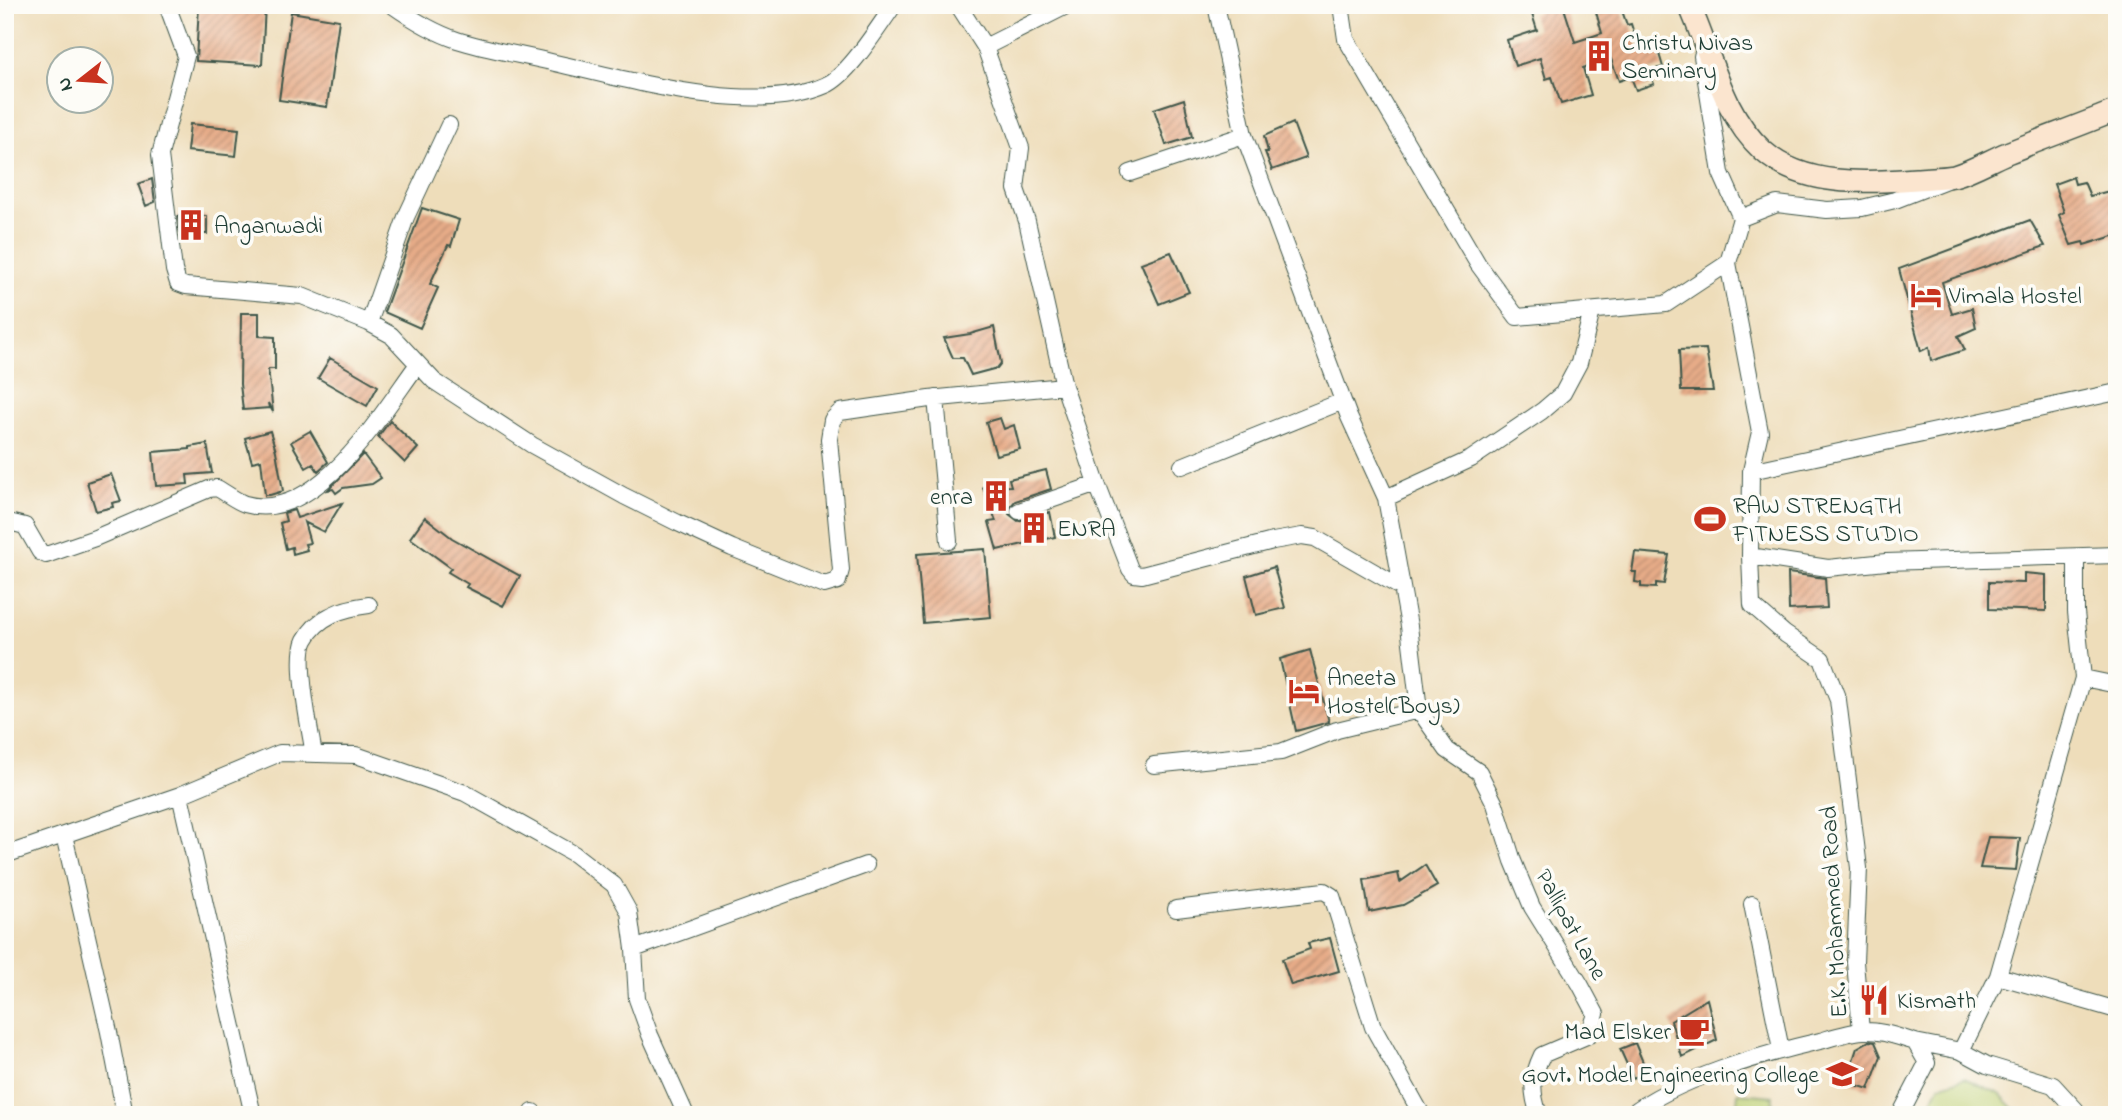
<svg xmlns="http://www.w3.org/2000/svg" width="2122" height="1120" font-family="'Indie Flower',sans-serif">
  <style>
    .green { fill: #bcce71; stroke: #6e8652; stroke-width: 2 }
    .building { fill: url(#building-hatch) }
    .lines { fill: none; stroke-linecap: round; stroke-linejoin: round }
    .street-casing { stroke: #3e5548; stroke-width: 18 }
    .secondary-casing { stroke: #3e5548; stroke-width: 24 }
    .street { stroke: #fff; stroke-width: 16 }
    .secondary { stroke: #fbe5cf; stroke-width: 21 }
    .labels { text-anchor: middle; stroke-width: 7; stroke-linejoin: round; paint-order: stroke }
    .poi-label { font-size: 24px; fill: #1f3d34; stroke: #fdfcf7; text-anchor: start }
    .street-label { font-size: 24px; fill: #1f3d34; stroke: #fdfcf7 }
  </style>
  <defs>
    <pattern id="building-hatch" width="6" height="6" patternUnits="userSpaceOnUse" patternTransform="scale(1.75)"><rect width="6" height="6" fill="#e7ac88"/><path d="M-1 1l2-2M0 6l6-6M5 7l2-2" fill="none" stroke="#bb8d70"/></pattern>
  </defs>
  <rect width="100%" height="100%" fill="#fdfcf7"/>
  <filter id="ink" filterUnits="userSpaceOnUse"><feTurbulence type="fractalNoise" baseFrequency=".0143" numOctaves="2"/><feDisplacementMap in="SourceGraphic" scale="14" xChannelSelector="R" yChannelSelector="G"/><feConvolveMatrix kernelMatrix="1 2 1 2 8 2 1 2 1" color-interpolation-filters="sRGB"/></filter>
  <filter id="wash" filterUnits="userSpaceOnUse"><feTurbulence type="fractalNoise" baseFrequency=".00686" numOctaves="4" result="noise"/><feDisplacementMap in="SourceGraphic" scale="28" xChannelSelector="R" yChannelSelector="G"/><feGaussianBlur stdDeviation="1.57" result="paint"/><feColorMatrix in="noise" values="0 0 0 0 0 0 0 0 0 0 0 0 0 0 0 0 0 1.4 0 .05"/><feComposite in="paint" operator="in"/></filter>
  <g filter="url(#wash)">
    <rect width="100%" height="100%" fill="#eeddba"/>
    <path class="green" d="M 1964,1078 L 2000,1094 L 2020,1115 L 1925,1115 L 1939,1086 Z
      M 1738,1093 L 1773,1096 L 1772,1115 L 1736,1113 Z"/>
    <g id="blocks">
      <path class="building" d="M 199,5 L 265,5 L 262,65 L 196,61 Z
        M 1560,5 L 1563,5 L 1575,42 L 1602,33 L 1594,5 L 1620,5 L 1627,25 L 1631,24 L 1640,52 L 1657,47 L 1663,67 L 1649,71 L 1654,84 L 1636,90 L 1631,77 L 1619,81 L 1611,59 L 1583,68 L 1591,95 L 1561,104 L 1552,77 L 1546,79 L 1540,58 L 1515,66 L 1507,40 L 1537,30 L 1532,14 Z
        M 291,12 L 339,20 L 327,107 L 279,100 Z
        M 1184,99 L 1192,137 L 1166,145 L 1154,109 Z
        M 1293,123 L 1306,158 L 1272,170 L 1265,152 L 1268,152 L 1264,136 Z
        M 190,124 L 239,129 L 236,156 L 187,151 Z
        M 2073,177 L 2075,184 L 2084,182 L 2090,196 L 2117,189 L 2117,235 L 2084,245 L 2083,242 L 2071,245 L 2059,215 L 2064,212 L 2054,184 Z
        M 152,179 L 155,202 L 146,206 L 138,184 Z
        M 422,208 L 459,220 L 451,246 L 448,245 L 430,284 L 438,288 L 420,328 L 384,312 Z
        M 178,216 L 207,216 L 207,234 L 180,233 Z
        M 2030,220 L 2045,246 L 1942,282 L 1952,314 L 1972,308 L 1976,328 L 1958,336 L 1965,350 L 1931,361 L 1929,347 L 1921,351 L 1899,269 Z
        M 1171,252 L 1189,292 L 1159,304 L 1141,263 Z
        M 241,313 L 259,313 L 259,336 L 275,337 L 275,369 L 268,369 L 273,412 L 268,403 L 269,408 L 243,410 L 240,384 Z
        M 994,327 L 1001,363 L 997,368 L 971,375 L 963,358 L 953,358 L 944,338 L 970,334 Z
        M 1706,349 L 1713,391 L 1681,391 L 1679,350 Z
        M 330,358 L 378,386 L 367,406 L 318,378 Z
        M 1000,418 L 1004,429 L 1014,425 L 1020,449 L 996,455 L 986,422 Z
        M 390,421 L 418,448 L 405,463 L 378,437 Z
        M 270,431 L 276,451 L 283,491 L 270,495 L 265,495 L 261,460 L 252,462 L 245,438 Z
        M 310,431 L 328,462 L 318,471 L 313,464 L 306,468 L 291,442 Z
        M 207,444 L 212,473 L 187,475 L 188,484 L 156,486 L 153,452 L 190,449 L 190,447 Z
        M 363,454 L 381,478 L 372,484 L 343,488 L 336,493 L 333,489 L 328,490 Z
        M 1046,470 L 1051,489 L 1015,501 L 1009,508 L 1009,514 L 1018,521 L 1050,512 L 1055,537 L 997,550 L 989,522 L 996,521 L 983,487 L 1011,486 L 1009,479 Z
        M 111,474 L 121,501 L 112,503 L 113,507 L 96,511 L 87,482 Z
        M 342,503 L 324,532 L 304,522 L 310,543 L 305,544 L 307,550 L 293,554 L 292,547 L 286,549 L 280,523 L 286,521 L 284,513 L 294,510 L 297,518 Z
        M 425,517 L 452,538 L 520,576 L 503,606 L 466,587 L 468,584 L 448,572 L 451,568 L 410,538 Z
        M 985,549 L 991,617 L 923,623 L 917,554 Z
        M 1635,552 L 1669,555 L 1664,584 L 1656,583 L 1656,588 L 1641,587 L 1641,583 L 1635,582 L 1636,572 L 1632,572 Z
        M 1274,567 L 1285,608 L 1256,615 L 1246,576 Z
        M 1788,573 L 1825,578 L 1827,608 L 1789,610 Z
        M 2024,573 L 2046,575 L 2046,611 L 1989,609 L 1989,582 L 2024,583 Z
        M 1310,650 L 1329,722 L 1296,731 L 1280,659 Z
        M 1988,837 L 2020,838 L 2016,870 L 1980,868 Z
        M 1425,865 L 1437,886 L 1403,905 L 1369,912 L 1364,880 L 1398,873 L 1400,882 Z
        M 1330,938 L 1339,971 L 1291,985 L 1282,959 L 1310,949 L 1308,943 Z
        M 1707,999 L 1717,1040 L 1682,1057 L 1671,1021 Z
        M 1869,1041 L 1875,1042 L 1881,1056 L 1869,1089 L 1846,1082 L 1857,1048 Z
        M 1635,1043 L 1647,1072 L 1633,1078 L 1620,1049 Z"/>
    </g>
  </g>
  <g filter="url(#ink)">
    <use href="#blocks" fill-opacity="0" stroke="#3e5548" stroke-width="2"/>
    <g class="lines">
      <defs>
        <path id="street" d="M 167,5 L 186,56 L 160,155 L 174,270 L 178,283 L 186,286 L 302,296 L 369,323 L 391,335 L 434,381 L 532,445 L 624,496 L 678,523 L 732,548 L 824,585 L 838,581 L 841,570 L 829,439 L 832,420 L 840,412 L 929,399 L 1064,386
          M 392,5 C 412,19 433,32 457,40 C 488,50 523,55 555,63 C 630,80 754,117 826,85 C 848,76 879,26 894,5
          M 958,5 L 985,47 L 1021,148 L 1016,189 L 1027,221 L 1064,386 L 1097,484 L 1130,569 L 1134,574 L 1142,575 L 1273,541 L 1302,536 L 1315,538 L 1402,588
          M 1216,5 L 1244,135 L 1349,417 L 1386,498 L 1409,626 L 1419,710 L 1447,750 L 1479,772 L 1495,804 L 1513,861 L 1532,907 L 1580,984 L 1596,1014 L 1589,1035 L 1542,1055 C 1531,1078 1531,1091 1539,1115
          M 1341,5 L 1346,39 L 1478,264 L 1517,317 L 1666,304 L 1728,263
          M 985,47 L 1068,5
          M 1702,56 L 1721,173 L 1741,218
          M 1130,173 L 1244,135
          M 369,323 L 406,217 L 449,125
          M 936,398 L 949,541
          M 1182,466 L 1343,401
          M 1751,471 L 2117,392
          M 1386,498 L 1471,459 L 1542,411 L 1563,393 L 1579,363 L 1592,311
          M 1019,511 L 1097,484
          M 5,525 L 13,523 L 25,526 L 40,552 L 46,555 L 95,538 L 209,489 L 217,488 C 226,493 236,501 245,504 C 317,525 382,412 418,364
          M 1750,556 L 1828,568 L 1886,562 L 2117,555
          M 2083,678 L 2117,685
          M 314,754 C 310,731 295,659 305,640 C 318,616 343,608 369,605
          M 1154,765 L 1281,752 L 1337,730 L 1419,710
          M 180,795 L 280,753 L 356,755 L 465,793 L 574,854 L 614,885 L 629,912 L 634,949 L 637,999 L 650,1035 L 686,1115
          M 64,835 L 109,1032 L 125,1115
          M 5,847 L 8,854 L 180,795 L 253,1115
          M 1752,904 L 1781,1050
          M 1176,909 L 1324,891 L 1332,896 L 1373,1027 L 1422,1115
          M 634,949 L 866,865
          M 1998,976 L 2117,1010
          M 1861,1031 L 1855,962 L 1859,868 L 1838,700 L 1822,659 L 1785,634 L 1752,605 L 1750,556 L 1751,471 L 1760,432 L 1728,263 L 1741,218 L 1777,204 L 1827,210 L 1862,208 L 1895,200 L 1946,180
          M 1915,1042 L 1961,1051 L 1987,1065 L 2053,1085 L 2076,1110 L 2076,1115
          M 1961,1051 L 1998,976 L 2083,678 L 2076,612 L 2076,558
          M 533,1112 L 533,1115
          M 1630,1115 C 1676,1079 1763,1054 1820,1041 C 1834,1037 1849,1032 1863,1031 C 1881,1030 1898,1037 1915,1042 L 1927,1063 L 1900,1115"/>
        <path id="secondary" d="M 1689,5 C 1712,55 1721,112 1763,151 C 1803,187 1867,183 1916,179 C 1928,178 1942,178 1954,176 C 1972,171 1990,160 2007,153 C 2044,138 2081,125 2117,110"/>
      </defs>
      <use href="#street" class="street-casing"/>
      <use href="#secondary" class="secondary-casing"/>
      <use href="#street" class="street"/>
      <use href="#secondary" class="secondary"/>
    </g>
  </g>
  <defs>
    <symbol id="building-bare" viewBox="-9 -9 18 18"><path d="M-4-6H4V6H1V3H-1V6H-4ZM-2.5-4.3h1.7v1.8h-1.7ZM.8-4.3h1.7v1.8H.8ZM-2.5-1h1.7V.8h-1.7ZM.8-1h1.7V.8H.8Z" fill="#c8321e" stroke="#fdfcf7" stroke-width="2.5" paint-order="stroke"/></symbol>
    <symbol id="hotel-bare" viewBox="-9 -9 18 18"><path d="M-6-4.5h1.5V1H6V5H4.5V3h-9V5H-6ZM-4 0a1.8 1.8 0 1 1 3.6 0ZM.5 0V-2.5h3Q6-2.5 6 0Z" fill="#c8321e" stroke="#fdfcf7" stroke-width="2.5" paint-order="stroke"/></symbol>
    <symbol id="stadium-bare" viewBox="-9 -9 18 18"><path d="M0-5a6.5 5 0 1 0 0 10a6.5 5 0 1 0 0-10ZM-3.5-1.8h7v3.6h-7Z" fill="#c8321e" stroke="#fdfcf7" stroke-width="2.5" paint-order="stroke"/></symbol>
    <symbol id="restaurant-bare" viewBox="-9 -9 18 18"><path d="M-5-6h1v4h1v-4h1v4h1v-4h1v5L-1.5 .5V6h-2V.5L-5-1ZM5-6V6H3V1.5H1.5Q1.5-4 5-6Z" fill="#c8321e" stroke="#fdfcf7" stroke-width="2.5" paint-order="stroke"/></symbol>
    <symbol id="cafe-bare" viewBox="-9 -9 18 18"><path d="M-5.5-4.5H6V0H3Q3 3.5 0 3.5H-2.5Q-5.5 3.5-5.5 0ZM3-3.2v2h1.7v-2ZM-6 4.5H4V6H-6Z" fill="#c8321e" stroke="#fdfcf7" stroke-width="2.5" paint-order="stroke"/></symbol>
    <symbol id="university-bare" viewBox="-9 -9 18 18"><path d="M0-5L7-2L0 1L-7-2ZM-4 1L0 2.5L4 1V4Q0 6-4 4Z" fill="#c8321e" stroke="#fdfcf7" stroke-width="2.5" paint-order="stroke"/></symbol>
  </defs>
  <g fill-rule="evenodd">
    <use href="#building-bare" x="1577" y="34" width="44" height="44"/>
    <use href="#building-bare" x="169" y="203" width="44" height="44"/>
    <use href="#hotel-bare" x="1904" y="273" width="44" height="44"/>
    <use href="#building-bare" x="974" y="474" width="44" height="44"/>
    <use href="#stadium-bare" x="1688" y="497" width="44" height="44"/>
    <use href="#building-bare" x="1012" y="506" width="44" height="44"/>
    <use href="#hotel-bare" x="1282" y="669" width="44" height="44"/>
    <use href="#restaurant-bare" x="1852" y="978" width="44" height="44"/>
    <use href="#cafe-bare" x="1672" y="1009" width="44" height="44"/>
    <use href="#university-bare" x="1820" y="1052" width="44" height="44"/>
  </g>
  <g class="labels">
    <g class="poi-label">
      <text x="1622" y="50">Christu Nivas<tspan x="1622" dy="28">Seminary</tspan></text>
      <text x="214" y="233">Anganwadi</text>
      <text x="1949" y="303">Vimala Hostel</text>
      <text x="973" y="504" text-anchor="end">enra</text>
      <text x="1733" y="513">RAW STRENGTH<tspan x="1733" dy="28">FITNESS STUDIO</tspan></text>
      <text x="1057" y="536">ENRA</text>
      <text x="1327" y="685">Aneeta<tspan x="1327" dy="28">Hostel(Boys)</tspan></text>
      <text x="1897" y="1008">Kismath</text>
      <text x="1671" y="1039" text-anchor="end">Mad Elsker</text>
      <text x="1819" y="1082" text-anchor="end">Govt. Model Engineering College</text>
    </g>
    <g class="street-label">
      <text transform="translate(1833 912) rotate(-93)" y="8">E.K. Mohammed Road</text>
      <text transform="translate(1572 924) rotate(61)" y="8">Pallipat Lane</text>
    </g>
  </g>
  <rect width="2122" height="1120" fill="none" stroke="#fdfcf7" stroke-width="28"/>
  <g transform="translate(80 80) rotate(253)"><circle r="33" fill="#fdfcf7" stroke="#a4b0a9" stroke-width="2"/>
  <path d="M0-5L12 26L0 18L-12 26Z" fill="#c8321e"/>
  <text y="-10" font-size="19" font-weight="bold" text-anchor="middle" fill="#1f3d34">N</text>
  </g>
</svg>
